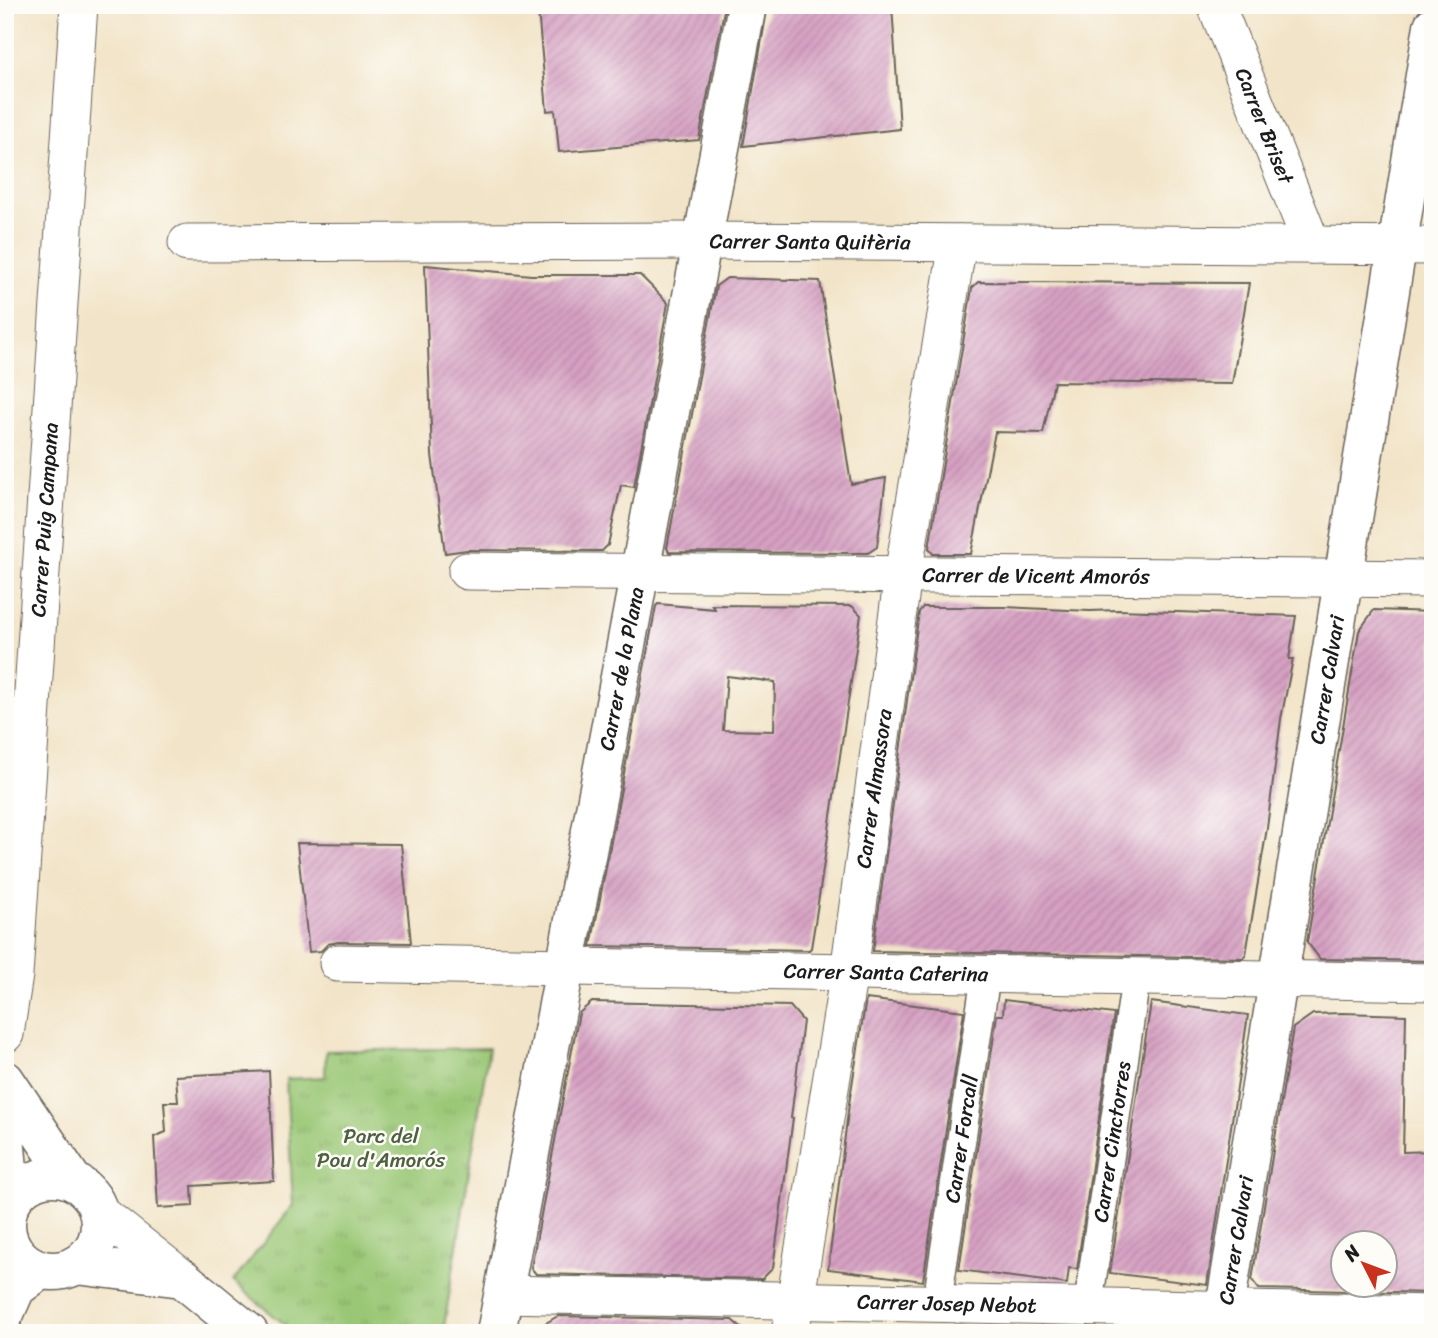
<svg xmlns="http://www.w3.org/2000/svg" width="1438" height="1338" font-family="Sriracha,sans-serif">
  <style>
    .park { fill: url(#park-tufts); stroke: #5b7248; stroke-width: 2 }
    .building { fill: url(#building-hatch); fill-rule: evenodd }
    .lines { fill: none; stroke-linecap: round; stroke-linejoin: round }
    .pedestrian-casing { stroke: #676258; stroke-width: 31 }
    .minor-casing { stroke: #676258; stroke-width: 39 }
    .tertiary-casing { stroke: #676258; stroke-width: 41 }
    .secondary-casing { stroke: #676258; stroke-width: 41 }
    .pedestrian { stroke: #fff; stroke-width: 28 }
    .minor { stroke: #fff; stroke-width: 37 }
    .tertiary { stroke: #fff; stroke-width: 38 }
    .secondary { stroke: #fff; stroke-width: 38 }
    .labels { text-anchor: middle; stroke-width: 5; stroke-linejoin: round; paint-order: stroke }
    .street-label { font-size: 21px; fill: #1c1c1c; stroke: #fdfcf7 }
    .park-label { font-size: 21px; fill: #4e6040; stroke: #fdfcf7 }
  </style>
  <defs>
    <pattern id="park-tufts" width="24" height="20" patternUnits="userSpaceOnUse" patternTransform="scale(1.75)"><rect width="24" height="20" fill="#9ac775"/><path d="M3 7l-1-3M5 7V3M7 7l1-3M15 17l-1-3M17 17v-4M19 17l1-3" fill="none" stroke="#84aa65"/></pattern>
    <pattern id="building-hatch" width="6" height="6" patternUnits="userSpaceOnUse" patternTransform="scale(1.75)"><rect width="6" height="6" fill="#d6a0c2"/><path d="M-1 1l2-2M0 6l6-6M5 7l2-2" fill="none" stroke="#b789a6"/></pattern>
  </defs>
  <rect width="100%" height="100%" fill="#fdfcf7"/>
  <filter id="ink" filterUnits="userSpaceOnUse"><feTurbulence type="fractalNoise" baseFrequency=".0143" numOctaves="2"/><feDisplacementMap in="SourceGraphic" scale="14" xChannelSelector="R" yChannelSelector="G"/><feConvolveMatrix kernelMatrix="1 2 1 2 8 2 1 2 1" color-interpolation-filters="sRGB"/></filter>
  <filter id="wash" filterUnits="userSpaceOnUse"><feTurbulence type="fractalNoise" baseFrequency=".00686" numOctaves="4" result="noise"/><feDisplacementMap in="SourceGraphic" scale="28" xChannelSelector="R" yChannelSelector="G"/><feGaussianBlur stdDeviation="1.57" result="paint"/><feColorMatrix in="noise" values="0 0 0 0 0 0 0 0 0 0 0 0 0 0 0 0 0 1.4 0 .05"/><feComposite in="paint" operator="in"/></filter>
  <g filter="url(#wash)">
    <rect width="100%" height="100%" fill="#f2e4c8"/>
    <path class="park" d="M 489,1048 L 443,1333 L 295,1333 L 233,1282 L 293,1205 L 286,1079 L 325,1077 L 326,1051 Z"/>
    <g id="blocks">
      <path class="building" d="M 635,5 L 725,5 L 699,140 L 559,152 L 555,110 L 547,111 L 538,10 Z
        M 768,5 L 892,5 L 900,129 L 743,146 Z
        M 425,265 L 531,275 L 640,275 L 668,303 L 634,487 L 621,485 L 608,545 L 602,551 L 467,550 L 445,553 L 432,455 Z
        M 727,278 L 820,281 L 851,484 L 886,478 L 877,547 L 868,553 L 669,552 L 667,548 L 716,286 Z
        M 978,282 L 1249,283 L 1232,384 L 1054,382 L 1043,433 L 995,432 L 971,554 L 933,554 L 929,548 L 972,288 Z
        M 658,604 L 715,609 L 712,605 L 852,606 L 861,615 L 815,923 L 811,948 L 809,950 L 591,946 L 656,606 ZM 727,676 L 775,682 L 774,731 L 723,730 Z
        M 923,607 L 1005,607 L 1090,611 L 1118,610 L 1296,616 L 1289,659 L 1293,659 L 1281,719 L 1267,828 L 1246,954 L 1243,958 L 873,951 L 919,612 Z
        M 1374,610 L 1433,612 L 1433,961 L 1320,959 L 1307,942 L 1359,631 Z
        M 297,843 L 401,844 L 411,943 L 338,942 L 328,944 L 321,951 L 309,952 Z
        M 866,999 L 964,1011 L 923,1281 L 828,1269 L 849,1104 Z
        M 1004,1000 L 1114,1014 L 1077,1269 L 1069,1268 L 1067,1284 L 959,1270 L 997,1015 L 1003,1015 Z
        M 592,1002 L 790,1006 L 803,1021 L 791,1118 L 793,1118 L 773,1268 L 762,1279 L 536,1274 L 531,1268 L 579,1013 Z
        M 1151,1002 L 1248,1015 L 1207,1285 L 1110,1273 Z
        M 1342,1013 L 1406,1015 L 1403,1152 L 1433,1151 L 1433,1293 L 1259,1289 L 1252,1280 L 1293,1028 L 1313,1014 ZM 1343,1243 L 1385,1243 L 1385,1285 L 1343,1285 Z
        M 269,1071 L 274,1181 L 192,1186 L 193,1206 L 158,1208 L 154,1137 L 166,1132 L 164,1102 L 178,1102 L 176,1076 Z
        M 558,1316 L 732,1320 L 747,1333 L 529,1333 Z"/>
    </g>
  </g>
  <g filter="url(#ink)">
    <use href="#blocks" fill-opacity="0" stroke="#676258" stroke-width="2"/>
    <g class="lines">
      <defs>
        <g id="pedestrian">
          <path id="s1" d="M 937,1303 L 986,974"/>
          <path id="s2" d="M 1088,1306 L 1136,977"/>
        </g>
        <g id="minor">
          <path id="s3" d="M 1216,5 L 1312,245"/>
          <path id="s4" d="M 187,243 L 702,241 L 1433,246"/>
          <path id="s5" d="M 467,571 L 1433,579"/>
          <path id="s6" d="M 338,963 L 1433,982"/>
          <path id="s7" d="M 5,1034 L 14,975 L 79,5"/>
          <path d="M 99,1212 L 182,1278"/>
          <path id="s8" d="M 503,1294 L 1433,1314"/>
          <path id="s9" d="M 790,1333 L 849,972 L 903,575 L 958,243"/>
        </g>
        <g id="tertiary">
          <path id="s10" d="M 1221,1333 L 1433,26"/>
        </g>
        <g id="secondary">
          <path d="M 5,1080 L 73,1181"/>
          <path d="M 5,1136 L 11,1202"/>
          <circle cx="53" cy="1224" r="47"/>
          <path d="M 76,1265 L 182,1278 L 249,1333"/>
          <path d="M 5,1313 L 16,1288 L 40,1270"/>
          <path id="s11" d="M 496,1333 L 747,5"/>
        </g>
      </defs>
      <use href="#pedestrian" class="pedestrian-casing"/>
      <use href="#minor" class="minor-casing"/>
      <use href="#tertiary" class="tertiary-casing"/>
      <use href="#secondary" class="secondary-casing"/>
      <use href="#pedestrian" class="pedestrian"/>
      <use href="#minor" class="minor"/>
      <use href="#tertiary" class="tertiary"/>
      <use href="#secondary" class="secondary"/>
    </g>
  </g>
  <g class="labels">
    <g class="street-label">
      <text dy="7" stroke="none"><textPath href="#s3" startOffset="130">Carrer Briset</textPath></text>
      <text dy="7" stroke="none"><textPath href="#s4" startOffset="623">Carrer Santa Quitèria</textPath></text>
      <text dy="7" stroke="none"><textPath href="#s7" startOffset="516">Carrer Puig Campana</textPath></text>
      <text dy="7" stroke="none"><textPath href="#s5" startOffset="569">Carrer de Vicent Amorós</textPath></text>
      <text dy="7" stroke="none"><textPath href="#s11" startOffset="676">Carrer de la Plana</textPath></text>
      <text dy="7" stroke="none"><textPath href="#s10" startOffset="662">Carrer Calvari</textPath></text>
      <text dy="7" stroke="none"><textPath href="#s9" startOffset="551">Carrer Almassora</textPath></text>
      <text dy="7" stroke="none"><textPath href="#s6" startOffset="548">Carrer Santa Caterina</textPath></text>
      <text dy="7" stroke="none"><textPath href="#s1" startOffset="166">Carrer Forcall</textPath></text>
      <text dy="7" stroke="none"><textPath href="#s2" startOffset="166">Carrer Cinctorres</textPath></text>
      <text dy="7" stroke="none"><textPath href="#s10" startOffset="94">Carrer Calvari</textPath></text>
      <text dy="7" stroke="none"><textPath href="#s8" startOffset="444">Carrer Josep Nebot</textPath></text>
    </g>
    <g class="park-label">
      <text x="381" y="1143">Parc del<tspan x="381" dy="24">Pou d'Amorós</tspan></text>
    </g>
  </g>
  <rect width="1438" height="1338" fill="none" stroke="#fdfcf7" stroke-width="28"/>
  <g transform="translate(1364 1264) rotate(312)"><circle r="33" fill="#fdfcf7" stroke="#a3a29f" stroke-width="2"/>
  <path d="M0-5L12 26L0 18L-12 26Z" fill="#c8321e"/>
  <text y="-10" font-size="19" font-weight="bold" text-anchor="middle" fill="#1c1c1c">N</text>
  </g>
</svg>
